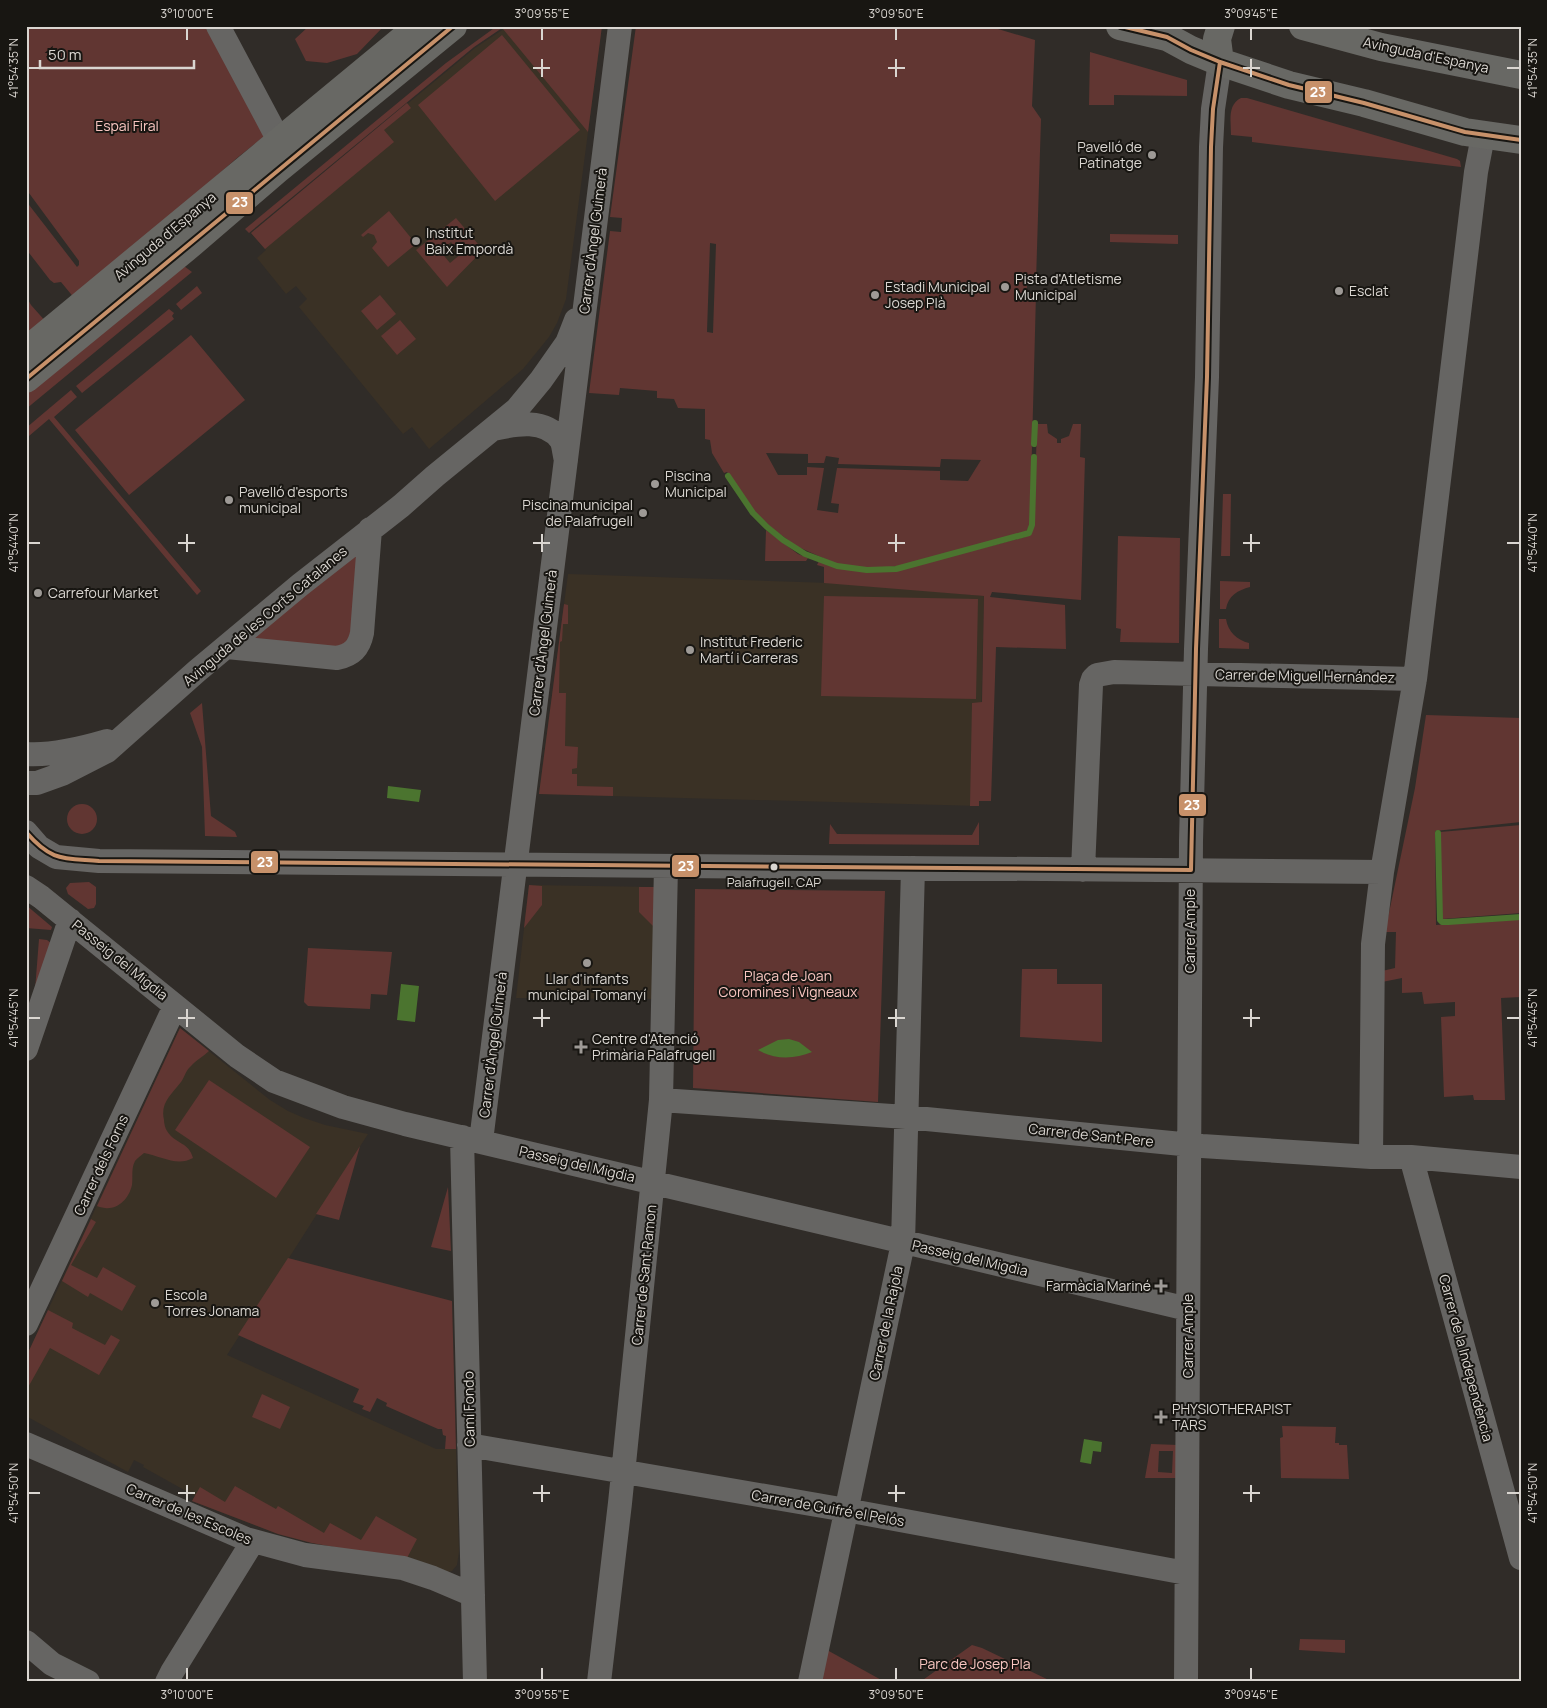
<svg xmlns="http://www.w3.org/2000/svg" width="1547" height="1708" font-family="Manrope,sans-serif">
  <style>
    .built { fill: #3a3125 }
    .green { fill: #613632; fill-rule: evenodd }
    .water { fill: #4b742f }
    .lines { fill: none; stroke-linecap: round; stroke-linejoin: round }
    .stream { stroke: #4b742f; stroke-width: 6 }
    .street { stroke: #666563; stroke-width: 24 }
    .secondary { stroke: #686864; stroke-width: 28 }
    .bus-1-casing { stroke: #181612; stroke-width: 8 }
    .bus-1 { stroke: #c7916a; stroke-width: 4 }
    .ticks { fill: none; stroke: #dad6d1; stroke-width: 2 }
    .poi-dot { fill: #9e9a96; stroke: #181612; stroke-width: 2 }
    .bus-dot { fill: #dad6d1; stroke: #181612; stroke-width: 2 }
    .labels { text-anchor: middle; stroke-width: 4; stroke-linejoin: round; paint-order: stroke }
    .bus-label { font-size: 13px; fill: #dad6d1; stroke: #181612 }
    .street-label { font-size: 14px; fill: #dad6d1; stroke: #181612 }
    .park-label { font-size: 14px; fill: #f9c6c1; stroke: #181612 }
    .poi-label { font-size: 14px; fill: #dad6d1; stroke: #181612; text-anchor: start }
    .line-badge { stroke: #181612; stroke-width: 2 }
    .badge-label { font-size: 14px; text-anchor: middle; font-weight: bold; fill: #fff }
    .neatline { fill: none; stroke: #dad6d1; stroke-width: 2 }
    .ticks-label { font-size: 12px; text-anchor: middle; fill: #dad6d1 }
  </style>
  <rect width="100%" height="100%" fill="#302c28"/>
  <path class="built" d="M 508,26 L 602,26 L 566,299 L 557,323 L 549,337 L 523,369 L 429,449 L 412,427 L 403,434 L 299,307 L 307,299 L 296,286 L 286,294 L 257,258 L 266,250 L 251,233 L 475,48 Z
    M 568,574 L 860,584 L 984,596 L 979,806 L 539,794 Z
    M 529,885 L 655,887 L 653,999 L 516,998 Z
    M 180,1028 L 270,1100 L 288,1111 L 304,1118 L 325,1125 L 368,1134 L 227,1355 L 436,1449 L 456,1449 L 459,1552 L 457,1565 L 452,1571 L 448,1572 L 391,1556 L 312,1543 L 278,1534 L 192,1501 L 195,1496 L 143,1467 L 144,1465 L 134,1460 L 128,1472 L 26,1416 L 26,1357 Z"/>
  <path class="green" d="M 26,26 L 214,26 L 271,131 L 237,158 L 75,299 L 61,282 L 54,283 L 50,280 L 26,249 L 26,201 L 77,267 L 79,265 L 79,261 L 26,189 Z
    M 309,26 L 384,26 L 357,54 L 327,63 L 306,61 L 295,39 Z
    M 497,26 L 505,26 L 474,47 L 249,233 L 245,229 L 446,63 Z
    M 508,26 L 602,26 L 588,132 L 503,29 Z
    M 636,26 L 988,26 L 1035,40 L 1032,106 L 1041,119 L 1036,281 L 1027,281 L 1027,294 L 1036,294 L 1030,522 L 1029,527 L 1025,533 L 901,566 L 879,568 L 845,566 L 832,562 L 796,546 L 773,529 L 754,511 L 727,472 L 724,473 L 712,453 L 710,440 L 705,439 L 705,409 L 678,408 L 674,399 L 657,398 L 657,391 L 620,388 L 619,395 L 589,393 L 610,231 L 621,232 L 622,218 L 610,217 ZM 710,243 L 716,244 L 713,333 L 707,332 ZM 766,453 L 808,454 L 808,463 L 824,463 L 826,456 L 839,458 L 838,464 L 940,467 L 941,459 L 981,460 L 968,481 L 940,480 L 940,471 L 837,468 L 831,503 L 839,504 L 838,513 L 817,510 L 824,468 L 807,467 L 807,475 L 778,475 Z
    M 502,35 L 580,130 L 495,201 L 418,105 Z
    M 1090,52 L 1187,80 L 1187,96 L 1114,95 L 1114,105 L 1089,105 Z
    M 1241,98 L 1247,98 L 1457,159 L 1460,161 L 1461,167 L 1252,142 L 1252,137 L 1231,135 C 1231,121 1227,105 1241,98 Z
    M 407,103 L 411,108 L 384,130 L 394,142 L 265,249 L 251,233 Z
    M 389,211 L 416,244 L 388,267 L 372,248 L 377,242 L 374,235 L 368,233 L 363,237 L 361,235 Z
    M 456,218 L 483,250 L 447,287 L 416,250 ZM 451,242 L 461,254 L 450,263 L 440,251 Z
    M 1110,234 L 1178,235 L 1178,244 L 1110,242 Z
    M 184,266 L 192,272 L 26,409 L 26,392 Z
    M 197,286 L 202,293 L 181,310 L 176,304 Z
    M 380,295 L 396,314 L 377,330 L 361,311 Z
    M 26,296 L 31,305 L 47,323 L 26,340 Z
    M 169,309 L 174,313 L 172,316 L 174,319 L 82,393 L 76,386 Z
    M 400,320 L 416,339 L 397,355 L 381,336 Z
    M 191,335 L 245,400 L 129,495 L 75,430 Z
    M 71,390 L 77,397 L 54,417 L 201,591 L 197,595 L 49,419 L 29,436 L 26,433 L 26,428 Z
    M 1037,424 L 1047,424 L 1048,433 L 1057,439 L 1057,443 L 1061,443 L 1061,439 L 1069,436 L 1073,424 L 1081,424 L 1080,457 L 1085,458 L 1081,600 L 992,592 L 990,597 L 1065,605 L 1066,649 L 996,647 L 991,801 L 979,801 L 979,806 L 970,806 L 972,703 L 982,702 L 984,596 L 824,583 L 824,567 L 817,565 L 819,561 L 839,568 L 862,571 L 895,571 L 1025,537 L 1032,531 L 1034,526 Z
    M 1223,494 L 1231,494 L 1230,556 L 1221,556 Z
    M 766,530 L 798,554 L 808,558 L 806,561 L 765,561 Z
    M 1118,536 L 1180,538 L 1179,643 L 1120,642 L 1121,629 L 1116,628 Z
    M 365,542 L 350,647 L 242,644 Z
    M 1220,581 L 1250,582 L 1250,587 C 1238,590 1228,596 1226,609 L 1220,609 Z
    M 824,596 L 978,599 L 976,699 L 821,696 Z
    M 564,604 L 568,605 L 568,624 L 563,624 L 562,641 L 560,642 L 559,693 L 566,693 L 565,746 L 578,747 L 577,768 L 572,769 L 572,774 L 577,774 L 577,786 L 613,787 L 613,796 L 539,794 Z
    M 1219,619 L 1226,619 C 1228,632 1237,640 1249,643 L 1249,649 L 1219,648 Z
    M 202,703 L 211,816 L 235,832 L 237,837 L 205,836 L 202,747 L 190,713 Z
    M 1426,715 L 1521,718 L 1521,822 L 1435,831 L 1436,925 L 1521,919 L 1521,997 L 1501,998 L 1505,1100 L 1474,1100 L 1473,1095 L 1444,1097 L 1441,1017 L 1455,1016 L 1455,1002 L 1424,1004 L 1422,992 L 1402,993 L 1402,978 L 1382,982 L 1382,971 L 1395,968 L 1396,932 L 1385,932 L 1415,788 Z
    M67 819a15 15 0 1 1 30 0a15 15 0 1 1-30 0Z
    M 979,822 L 979,845 L 829,844 L 830,824 L 837,834 L 972,835 Z
    M 1521,825 L 1521,913 L 1442,919 L 1440,832 Z
    M 89,882 L 96,887 L 96,904 L 94,908 L 88,909 L 68,894 L 66,888 L 70,883 Z
    M 529,885 L 542,886 L 542,905 L 524,928 Z
    M 639,887 L 655,887 L 655,928 L 639,912 Z
    M 695,889 L 885,891 L 878,1102 L 693,1088 Z
    M 26,905 L 52,927 L 51,930 L 26,928 Z
    M 39,939 L 47,940 L 51,943 L 35,990 Z
    M 308,948 L 392,952 L 387,995 L 371,994 L 370,1009 L 308,1006 L 304,1002 Z
    M 1022,969 L 1057,969 L 1057,984 L 1102,984 L 1102,1042 L 1020,1037 Z
    M 180,1028 L 209,1051 C 203,1057 196,1060 191,1066 C 185,1071 185,1077 181,1082 C 171,1095 160,1103 164,1120 C 164,1123 165,1128 167,1131 C 175,1144 189,1142 193,1158 C 177,1167 161,1156 144,1153 C 141,1156 137,1158 135,1161 C 131,1168 133,1177 132,1185 C 128,1202 114,1213 97,1206 Z
    M 209,1080 L 310,1147 L 276,1198 L 175,1130 Z
    M 360,1146 L 339,1220 L 316,1214 Z
    M 448,1187 L 451,1251 L 431,1247 Z
    M 91,1219 L 96,1222 L 71,1265 L 97,1278 L 103,1267 L 136,1286 L 122,1311 L 90,1293 L 88,1297 L 62,1281 Z
    M 288,1258 L 452,1301 L 456,1449 L 445,1449 L 446,1436 L 443,1435 L 442,1429 L 438,1429 L 386,1406 L 387,1403 L 377,1398 L 370,1412 L 362,1409 L 364,1406 L 353,1402 L 359,1389 L 238,1335 Z
    M 48,1310 L 73,1323 L 72,1328 L 105,1345 L 111,1335 L 120,1340 L 99,1375 L 50,1348 L 26,1391 L 26,1357 Z
    M 262,1394 L 290,1407 L 280,1429 L 252,1417 Z
    M 1282,1426 L 1336,1427 L 1335,1443 L 1339,1443 L 1339,1445 L 1347,1445 L 1349,1479 L 1281,1478 L 1280,1438 L 1283,1437 Z
    M 1151,1444 L 1178,1445 L 1177,1478 L 1145,1478 ZM 1159,1451 L 1173,1451 L 1172,1473 L 1158,1472 Z
    M 235,1486 L 276,1509 L 278,1506 L 324,1533 L 330,1523 L 361,1540 L 376,1516 L 417,1539 L 406,1560 L 312,1543 L 278,1534 L 192,1501 L 200,1487 L 225,1502 Z
    M 1300,1639 L 1345,1640 L 1345,1653 L 1299,1650 Z
    M 972,1645 L 982,1648 L 1053,1682 L 920,1682 Z
    M 827,1650 L 885,1682 L 821,1682 Z"/>
  <path class="water" d="M 388,786 L 421,790 L 419,802 L 387,798 Z
    M 401,984 L 419,986 L 415,1022 L 397,1020 Z
    M 789,1039 L 799,1042 L 812,1052 C 795,1059 775,1060 758,1050 L 778,1040 Z
    M 1084,1439 L 1102,1442 L 1101,1452 L 1093,1451 L 1091,1464 L 1080,1462 Z"/>
  <g class="lines">
    <path class="stream" d="M 1034,444 L 1035,423
      M 728,476 L 753,513 L 767,527 L 783,540 L 805,554 L 837,566 L 867,570 L 896,569 L 1029,533 L 1032,525 L 1034,457
      M 1438,833 L 1440,920 L 1442,922 L 1448,922 L 1521,917"/>
    <path class="street" d="M 218,26 L 275,133 L 276,138 L 280,141
      M 493,429 C 516,424 545,418 561,440 C 564,445 564,454 566,460
      M 227,647 L 337,658 C 352,655 359,648 362,633 L 370,529
      M 26,754 C 51,756 83,748 107,741
      M 26,783 L 37,783 L 62,774 L 107,751 L 197,671 L 300,585 L 401,506 L 435,476 L 517,409 L 541,380 L 567,343 L 576,320
      M 26,832 L 39,847 L 56,857 L 99,861 L 1382,872
      M 1083,870 L 1091,685 L 1093,679 L 1097,675 L 1114,672 L 1415,679
      M 26,887 L 41,897 L 237,1056 L 274,1081 L 343,1107 L 405,1124 L 1188,1309
      M 26,1049 L 70,920
      M 661,1100 L 906,1117 L 1202,1146 L 1371,1157 L 1411,1157 L 1521,1167
      M 462,1137 L 475,1682
      M 481,1141 L 620,26
      M 1371,1157 L 1373,944 L 1382,872 L 1415,679 L 1476,172 L 1483,136
      M 1411,1157 L 1521,1558
      M 26,1324 L 175,1006
      M 26,1444 L 246,1539 L 305,1555 L 403,1568 L 433,1578 L 473,1595
      M 469,1445 L 846,1510 L 1186,1573
      M 26,1642 L 52,1664 L 88,1682
      M 167,1682 L 172,1672 L 253,1541
      M 599,1682 L 620,1503 L 661,1100 L 666,866
      M 810,1682 L 903,1243 L 913,868
      M 1186,1682 L 1191,841 L 1196,649 L 1207,377 L 1211,147 L 1213,109 L 1220,62"/>
    <path class="secondary" d="M 1120,26 L 1167,37 L 1191,50 L 1220,62 L 1289,85 L 1364,103 L 1465,132 L 1521,140
      M 1303,26 L 1381,47 L 1521,75
      M 1220,62 L 1217,39 L 1221,26
      M 26,351 L 419,26
      M 26,379 L 186,248 L 278,169 L 453,26"/>
    <defs>
      <path id="bus-1" d="M 1121,26 L 1167,37 L 1191,50 L 1220,62 L 1289,85 L 1364,103 L 1465,132 L 1521,140
        M 26,379 C 169,262 310,143 453,26
        M 26,832 C 52,862 63,858 99,861 L 1191,870 L 1196,649 L 1207,377 L 1211,147 L 1213,109 L 1220,62"/>
    </defs>
    <use href="#bus-1" class="bus-1-casing"/>
    <use href="#bus-1" class="bus-1"/>
  </g>
  <path class="ticks" d="M 187,28 L 187,40M 542,28 L 542,40M 896,28 L 896,40M 1251,28 L 1251,40M 542,59 L 542,77M 896,59 L 896,77M 1251,59 L 1251,77M 28,68 L 40,68M 533,68 L 550,68M 888,68 L 905,68M 1243,68 L 1260,68M 1507,68 L 1520,68M 187,534 L 187,552M 542,534 L 542,552M 896,534 L 896,552M 1251,534 L 1251,552M 28,543 L 40,543M 178,543 L 195,543M 533,543 L 550,543M 888,543 L 905,543M 1243,543 L 1260,543M 1507,543 L 1520,543M 187,1009 L 187,1027M 542,1009 L 542,1027M 896,1009 L 896,1027M 1251,1009 L 1251,1027M 28,1018 L 40,1018M 178,1018 L 195,1018M 533,1018 L 550,1018M 888,1018 L 905,1018M 1243,1018 L 1260,1018M 1507,1018 L 1520,1018M 187,1485 L 187,1502M 542,1485 L 542,1502M 896,1485 L 896,1502M 1251,1485 L 1251,1502M 28,1493 L 40,1493M 178,1493 L 195,1493M 533,1493 L 550,1493M 888,1493 L 905,1493M 1243,1493 L 1260,1493M 1507,1493 L 1520,1493M 187,1668 L 187,1680M 542,1668 L 542,1680M 896,1668 L 896,1680M 1251,1668 L 1251,1680"/>
  <g class="poi-dot">
    <circle cx="1152" cy="155" r="5"/>
    <circle cx="416" cy="241" r="5"/>
    <circle cx="1005" cy="287" r="5"/>
    <circle cx="1339" cy="291" r="5"/>
    <circle cx="875" cy="295" r="5"/>
    <circle cx="655" cy="484" r="5"/>
    <circle cx="229" cy="500" r="5"/>
    <circle cx="643" cy="513" r="5"/>
    <circle cx="38" cy="593" r="5"/>
    <circle cx="690" cy="650" r="5"/>
    <circle cx="587" cy="963" r="5"/>
    <path d="M578.5 1039.5h5v5h5v5h-5v5h-5v-5h-5v-5h5z"/>
    <path d="M1158.5 1278.5h5v5h5v5h-5v5h-5v-5h-5v-5h5z"/>
    <circle cx="155" cy="1303" r="5"/>
    <path d="M1158.5 1409.5h5v5h5v5h-5v5h-5v-5h-5v-5h5z"/>
  </g>
  <circle class="bus-dot" cx="774" cy="867" r="4.5"/>
  <g class="labels">
    <g class="bus-label">
      <text x="774" y="887">Palafrugell. CAP</text>
    </g>
    <g class="street-label">
      <text transform="translate(1426 55) rotate(12)" y="5">Avinguda d'Espanya</text>
      <text transform="translate(165 236) rotate(-40)" y="5">Avinguda d'Espanya</text>
      <text transform="translate(593 241) rotate(-83)" y="5">Carrer d'Àngel Guimerà</text>
      <text transform="translate(265 616) rotate(-40)" y="5">Avinguda de les Corts Catalanes</text>
      <text transform="translate(543 643) rotate(-83)" y="5">Carrer d'Àngel Guimerà</text>
      <text transform="translate(1305 676) rotate(1)" y="5">Carrer de Miguel Hernández</text>
      <text transform="translate(1190 931) rotate(-90)" y="5">Carrer Ample</text>
      <text transform="translate(120 960) rotate(39)" y="5">Passeig del Migdia</text>
      <text transform="translate(493 1045) rotate(-83)" y="5">Carrer d'Àngel Guimerà</text>
      <text transform="translate(1091 1135) rotate(6)" y="5">Carrer de Sant Pere</text>
      <text transform="translate(577 1164) rotate(13)" y="5">Passeig del Migdia</text>
      <text transform="translate(101 1165) rotate(-65)" y="5">Carrer dels Forns</text>
      <text transform="translate(970 1258) rotate(13)" y="5">Passeig del Migdia</text>
      <text transform="translate(644 1275) rotate(-84)" y="5">Carrer de Sant Ramon</text>
      <text transform="translate(886 1323) rotate(-78)" y="5">Carrer de la Rajola</text>
      <text transform="translate(1188 1336) rotate(-90)" y="5">Carrer Ample</text>
      <text transform="translate(1466 1358) rotate(75)" y="5">Carrer de la Independència</text>
      <text transform="translate(469 1409) rotate(-91)" y="5">Camí Fondo</text>
      <text transform="translate(828 1508) rotate(10)" y="5">Carrer de Guifré el Pelós</text>
      <text transform="translate(189 1514) rotate(23)" y="5">Carrer de les Escoles</text>
    </g>
    <g class="park-label">
      <text x="127" y="131">Espai Firal</text>
      <text x="788" y="981">Plaça de Joan<tspan x="788" dy="16">Coromines i Vigneaux</tspan></text>
      <text x="975" y="1669">Parc de Josep Pla</text>
    </g>
    <g class="poi-label">
      <text x="1142" y="152" text-anchor="end">Pavelló de<tspan x="1142" dy="16">Patinatge</tspan></text>
      <text x="426" y="238">Institut<tspan x="426" dy="16">Baix Empordà</tspan></text>
      <text x="1015" y="284">Pista d'Atletisme<tspan x="1015" dy="16">Municipal</tspan></text>
      <text x="885" y="292">Estadi Municipal<tspan x="885" dy="16">Josep Plà</tspan></text>
      <text x="1349" y="296">Esclat</text>
      <text x="665" y="481">Piscina<tspan x="665" dy="16">Municipal</tspan></text>
      <text x="239" y="497">Pavelló d'esports<tspan x="239" dy="16">municipal</tspan></text>
      <text x="633" y="510" text-anchor="end">Piscina municipal<tspan x="633" dy="16">de Palafrugell</tspan></text>
      <text x="48" y="598">Carrefour Market</text>
      <text x="700" y="647">Institut Frederic<tspan x="700" dy="16">Martí i Carreras</tspan></text>
      <text x="587" y="984" text-anchor="middle">Llar d'infants<tspan x="587" dy="16">municipal Tomanyí</tspan></text>
      <text x="592" y="1044">Centre d'Atenció<tspan x="592" dy="16">Primària Palafrugell</tspan></text>
      <text x="1151" y="1291" text-anchor="end">Farmàcia Mariné</text>
      <text x="165" y="1300">Escola<tspan x="165" dy="16">Torres Jonama</tspan></text>
      <text x="1172" y="1414">PHYSIOTHERAPIST<tspan x="1172" dy="16">TARS</tspan></text>
    </g>
  </g>
  <g class="line-badge">
    <rect x="1304" y="80" width="29" height="24" rx="5" fill="#c7916a"/>
    <rect x="225" y="191" width="29" height="24" rx="5" fill="#c7916a"/>
    <rect x="1178" y="793" width="29" height="24" rx="5" fill="#c7916a"/>
    <rect x="250" y="850" width="29" height="24" rx="5" fill="#c7916a"/>
    <rect x="671" y="854" width="29" height="24" rx="5" fill="#c7916a"/>
  </g>
  <g class="badge-label">
    <text x="1318" y="97">23</text>
    <text x="240" y="207">23</text>
    <text x="1192" y="810">23</text>
    <text x="265" y="867">23</text>
    <text x="686" y="871">23</text>
  </g>
  <rect width="1547" height="1708" fill="none" stroke="#181612" stroke-width="55"/>
  <path d="M40 60v8h154v-8" fill="none" stroke="#dad6d1" stroke-width="2.5"/>
  <text x="48" y="60" font-size="15" fill="#dad6d1" stroke="#181612" stroke-width="4" paint-order="stroke">50 m</text>
  <rect x="28" y="28" width="1492" height="1652" class="neatline"/>
  <g class="ticks-label">
    <text x="187" y="18">3°10'00"E</text>
    <text x="542" y="18">3°09'55"E</text>
    <text x="896" y="18">3°09'50"E</text>
    <text x="1251" y="18">3°09'45"E</text>
    <text transform="translate(1533 68) rotate(-90)" y="4">41°54'35"N</text>
    <text transform="translate(14 68) rotate(-90)" y="4">41°54'35"N</text>
    <text transform="translate(1533 543) rotate(-90)" y="4">41°54'40"N</text>
    <text transform="translate(14 543) rotate(-90)" y="4">41°54'40"N</text>
    <text transform="translate(1533 1018) rotate(-90)" y="4">41°54'45"N</text>
    <text transform="translate(14 1018) rotate(-90)" y="4">41°54'45"N</text>
    <text transform="translate(14 1493) rotate(-90)" y="4">41°54'50"N</text>
    <text transform="translate(1533 1493) rotate(-90)" y="4">41°54'50"N</text>
    <text x="187" y="1699">3°10'00"E</text>
    <text x="542" y="1699">3°09'55"E</text>
    <text x="896" y="1699">3°09'50"E</text>
    <text x="1251" y="1699">3°09'45"E</text>
  </g>
</svg>
